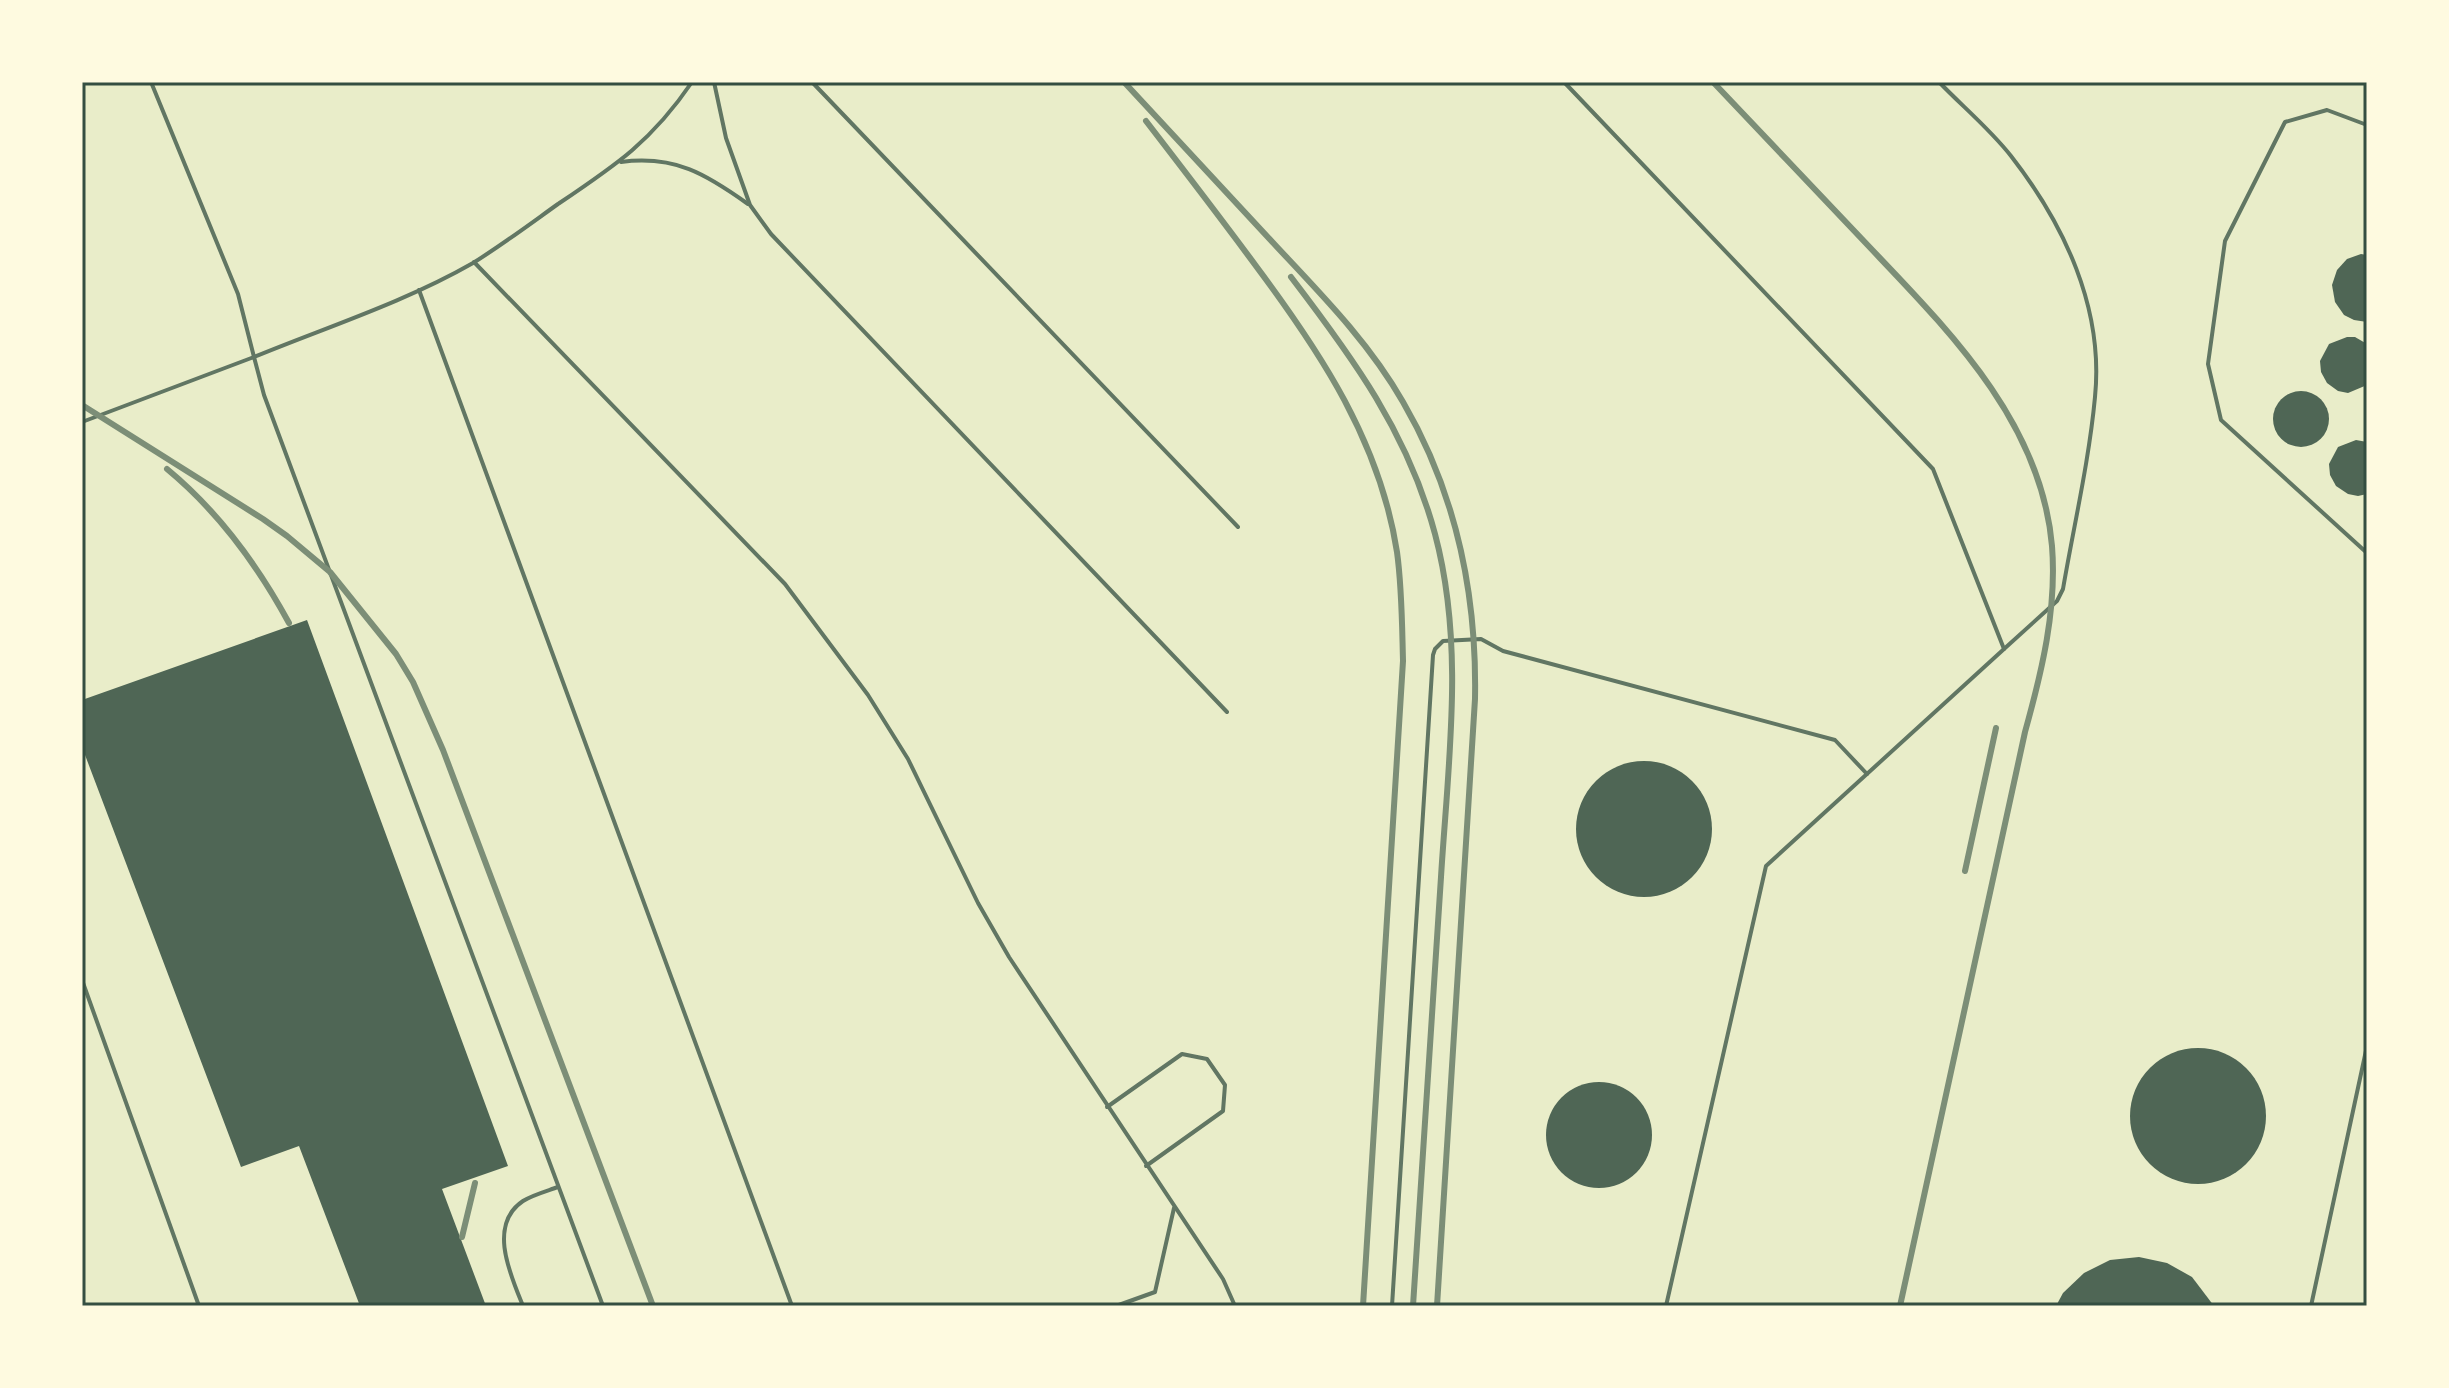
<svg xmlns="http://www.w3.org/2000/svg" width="2449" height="1388" font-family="Helvetica,sans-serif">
	<rect width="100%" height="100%" fill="#e9edc9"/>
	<!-- building -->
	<g fill="#4f6655">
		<polygon points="2361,254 2367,255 2367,322 2354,320 2344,315 2335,302 2332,285 2337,270 2347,259"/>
		<polygon points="2347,337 2355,337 2367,344 2367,385 2348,393 2338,391 2327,383 2321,372 2320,361 2329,344"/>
		<circle cx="2301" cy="419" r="28"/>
		<polygon points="2356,440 2367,442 2367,494 2358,496 2348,494 2336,486 2330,475 2329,464 2338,447"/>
		<polygon points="307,620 508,1166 442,1189 486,1306 360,1306 299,1146 241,1167 82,747 82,700"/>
		<circle cx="1644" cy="829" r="68"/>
		<circle cx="2198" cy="1116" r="68"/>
		<circle cx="1599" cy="1135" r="53"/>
		<polygon points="2139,1257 2167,1263 2192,1277 2214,1306 2056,1306 2063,1293 2084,1273 2110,1260"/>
	</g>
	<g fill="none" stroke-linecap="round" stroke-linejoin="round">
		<!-- service -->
		<g stroke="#617663" stroke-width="4">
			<path d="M151 82 238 294 254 357C327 327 405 302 473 263 502 245 530 224 558 204 616 165 652 141 692 82"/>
			<polyline points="714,82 726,138 750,205 771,234 1227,712"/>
			<polyline points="812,82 1238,527"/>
			<polyline points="1564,82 1933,469 2004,649 1766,866 1666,1306"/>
			<path d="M1939 82C1962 106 1990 129 2011 156 2064 224 2104 308 2095 397 2089 461 2074 525 2063 589L2057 601 2004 649"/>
			<polyline points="2367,125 2327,110 2285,122 2225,241 2208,364 2221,420 2367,553"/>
			<path d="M621 162C675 155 706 174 748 204"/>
			<polyline points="474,262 785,584 868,695 908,759 978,903 1009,957 1223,1279 1235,1306"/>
			<polyline points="419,290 792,1306"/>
			<polyline points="82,422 254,357 264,395 603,1306"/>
			<polyline points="82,980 199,1306"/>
			<polyline points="1107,1107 1182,1054 1207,1059 1225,1085 1223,1111 1146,1166"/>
			<path d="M523 1306C511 1276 487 1225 523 1201 532 1195 547 1191 558 1187"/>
			<polyline points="1116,1306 1155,1292 1174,1208"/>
			<polyline points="1392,1306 1433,655 1435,649 1443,641 1481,639 1503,651 1835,740 1867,774"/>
			<polyline points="2311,1306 2367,1046"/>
		</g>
		<!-- rail -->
		<g stroke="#7c8e77" stroke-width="6">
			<path d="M1124 82C1175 137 1226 192 1277 247 1323 296 1370 344 1403 402 1456 493 1477 595 1475 699L1437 1306"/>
			<path d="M1713 82C1762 134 1811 185 1860 237 1943 325 2041 418 2052 546 2057 609 2042 671 2025 732L1900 1306"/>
			<path d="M1146 121C1183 169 1220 217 1256 266 1321 353 1380 442 1397 552 1402 588 1402 624 1403 661L1363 1306"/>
			<path d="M1291 277C1353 358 1408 433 1435 534 1465 646 1448 763 1441 877 1432 1020 1422 1163 1413 1306"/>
			<polyline points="82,405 263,519 287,536 330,572 396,654 413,682 443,750 653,1306"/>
			<path d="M167 469C219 512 257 564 289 623"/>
			<polyline points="1965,871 1996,728"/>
			<polyline points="462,1237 475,1183"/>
		</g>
	</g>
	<!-- border -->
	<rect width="2449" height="1388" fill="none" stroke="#fefae0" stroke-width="168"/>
	<rect x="84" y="84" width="2281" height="1220" fill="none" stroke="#344e41" stroke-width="3"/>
</svg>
